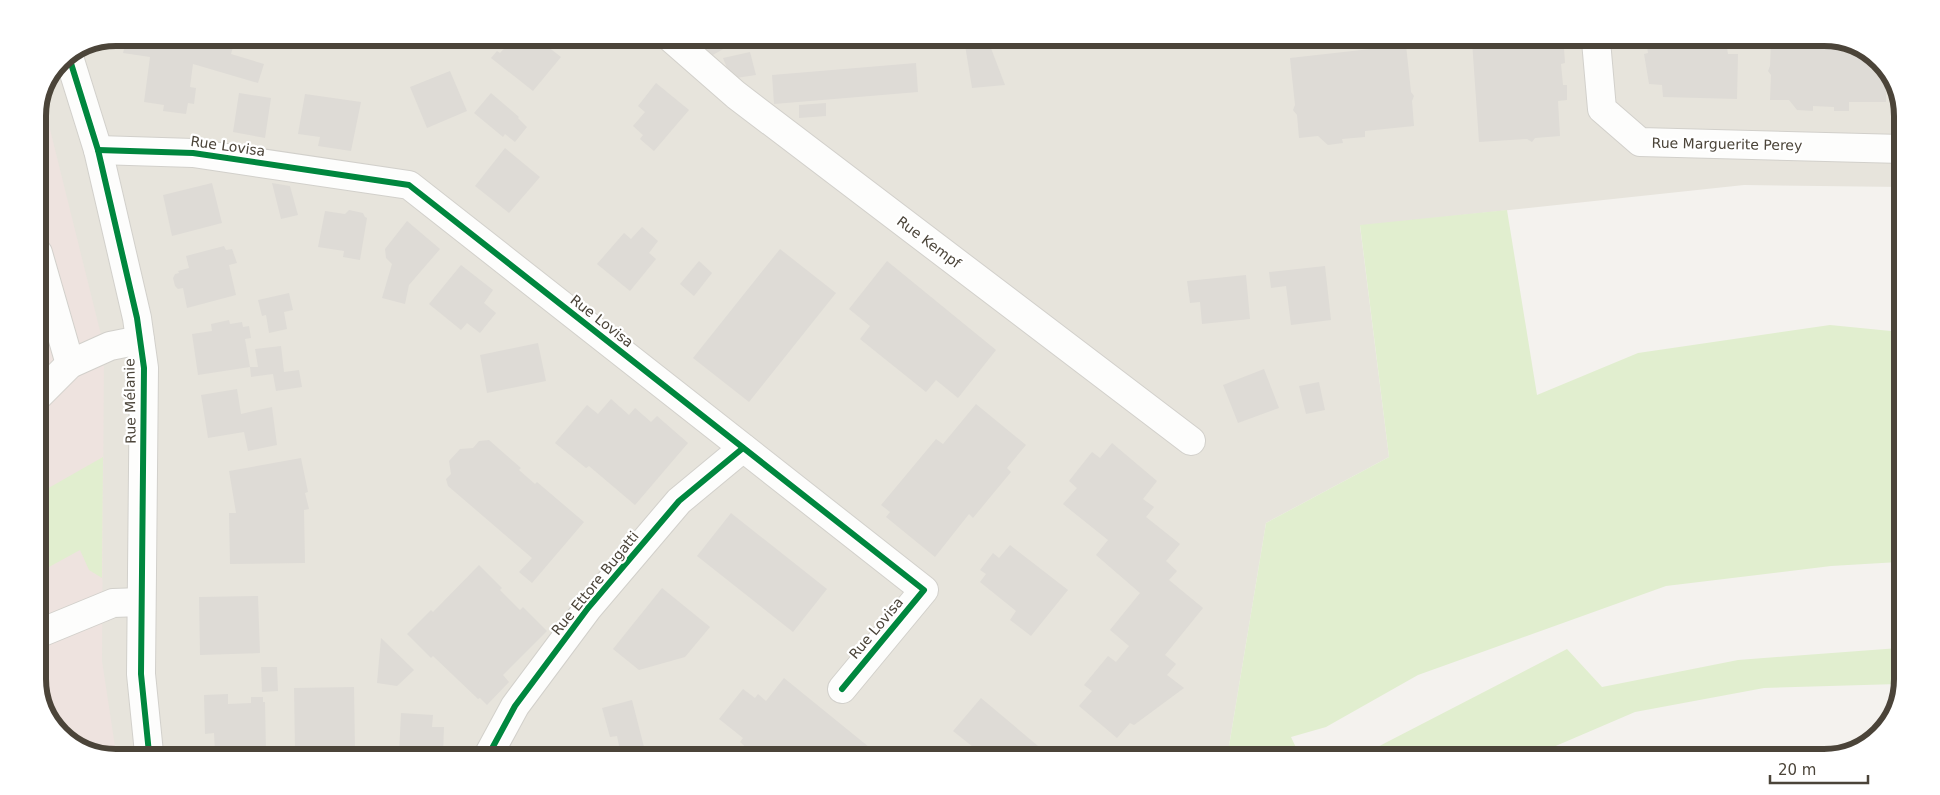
<svg xmlns="http://www.w3.org/2000/svg" width="1940" height="795" font-family="'DejaVu Sans',sans-serif">
	<rect width="100%" height="100%" fill="#f4f2ee"/>
	<!-- residential -->
	<polygon fill="#e7e4dc" points="117,38 1849,42 1886,69 1902,111 1902,187 1744,185 1360,226 1389,457 1266,523 1229,746 1214,756 91,753 54,727 38,684 38,112 61,60"/>
	<!-- medical -->
	<polygon fill="#eee3df" points="43,101 104,347 102,661 116,753 91,753 54,727 38,684 38,112"/>
	<!-- green -->
	<g fill="#e1eecf">
		<polygon points="1507,210 1537,395 1638,353 1830,325 1901,332 1899,562 1831,566 1666,586 1418,675 1326,727 1291,737 1300,756 1214,756 1229,746 1266,523 1389,457 1360,225"/>
		<polygon points="103,457 102,578 89,570 80,550 38,573 38,494"/>
		<polygon points="1899,648 1898,684 1764,688 1635,712 1530,757 1360,756 1567,649 1602,687 1738,660"/>
	</g>
	<!-- building -->
	<g fill="#dedbd6">
		<polygon points="127,38 202,39 202,38 215,38 234,44 231,54 264,64 258,83 193,64 190,87 196,88 194,104 188,103 186,114 163,111 164,105 144,102 150,57 123,53"/>
		<polygon points="513,39 519,43 523,39 538,39 561,57 533,91 491,58 497,51 500,53"/>
		<polygon points="693,39 727,39 725,48 711,56"/>
		<polygon points="748,39 764,39 764,40 749,42"/>
		<polygon points="925,40 967,40 968,43 928,49"/>
		<polygon points="1472,41 1557,41 1564,48 1565,63 1561,64 1563,85 1567,85 1567,100 1558,101 1560,136 1535,138 1532,142 1527,139 1479,142"/>
		<polygon points="1646,41 1726,41 1728,54 1738,54 1737,99 1663,97 1662,85 1649,84 1644,54 1648,53"/>
		<polygon points="1771,42 1849,42 1886,69 1889,74 1886,78 1886,102 1849,102 1849,111 1834,111 1834,107 1813,106 1813,111 1797,110 1789,100 1770,100 1771,75 1768,71 1770,66"/>
		<polygon points="989,43 1005,85 972,88 965,45"/>
		<polygon points="1406,45 1411,92 1414,96 1412,101 1414,126 1365,131 1365,137 1342,139 1343,143 1328,145 1318,136 1299,138 1297,115 1293,110 1295,105 1290,58"/>
		<polygon points="750,52 756,75 736,78 727,68 723,58"/>
		<polygon points="916,63 918,92 774,104 772,75"/>
		<polygon points="450,71 467,111 427,128 410,87"/>
		<polygon points="656,83 689,110 654,151 640,139 643,135 633,126 645,112 638,106"/>
		<polygon points="239,93 271,98 265,138 233,132"/>
		<polygon points="491,93 519,117 518,118 527,127 515,142 505,134 503,137 474,113"/>
		<polygon points="305,94 361,102 351,151 318,146 320,137 298,134"/>
		<polygon points="826,103 826,116 799,118 799,105"/>
		<polygon points="505,148 540,177 509,213 475,186"/>
		<polygon points="212,183 222,223 172,236 163,195"/>
		<polygon points="272,183 290,186 298,215 281,219"/>
		<polygon points="349,210 363,213 365,217 367,218 360,260 343,257 344,251 318,247 325,211 345,214"/>
		<polygon points="407,221 440,249 409,285 405,304 382,298 392,264 386,258 385,249"/>
		<polygon points="642,227 658,241 649,253 656,259 630,291 597,264 624,233 631,239"/>
		<polygon points="224,246 226,250 232,249 237,263 229,265 236,295 187,308 183,288 178,289 175,286 173,278 175,274 179,273 178,271 189,268 186,256"/>
		<polygon points="780,249 836,293 749,402 693,358"/>
		<polygon points="699,261 712,273 694,296 680,284"/>
		<polygon points="887,261 996,350 958,398 936,380 926,392 860,339 870,326 849,309"/>
		<polygon points="461,265 493,290 484,303 496,313 480,333 467,323 461,330 429,304"/>
		<polygon points="1325,266 1331,320 1291,325 1286,286 1271,288 1269,272"/>
		<polygon points="1246,275 1250,319 1202,324 1200,302 1190,303 1187,281"/>
		<polygon points="289,293 293,310 284,312 287,329 269,333 266,315 262,316 258,300"/>
		<polygon points="229,320 230,324 242,322 243,327 249,326 251,338 245,339 250,367 198,375 192,334 212,331 211,324"/>
		<polygon points="538,343 546,381 487,393 480,355"/>
		<polygon points="281,346 284,372 299,370 302,387 276,391 273,374 251,377 250,367 258,367 255,349"/>
		<polygon points="1264,369 1279,408 1238,423 1223,385"/>
		<polygon points="1319,382 1325,410 1306,414 1299,386"/>
		<polygon points="237,389 241,414 272,407 277,445 248,451 244,432 208,438 201,395"/>
		<polygon points="611,399 629,415 635,408 651,422 657,416 688,443 635,505 589,466 586,468 555,443 587,405 598,414"/>
		<polygon points="976,404 1026,445 1007,468 1011,472 973,518 969,514 935,557 886,517 890,512 881,505 936,439 943,444"/>
		<polygon points="489,440 521,468 519,470 535,484 537,482 584,522 532,583 519,572 532,558 448,486 446,479 451,474 449,461 460,449 473,448 479,441"/>
		<polygon points="1112,443 1157,481 1143,499 1154,507 1146,517 1180,544 1166,561 1177,571 1169,580 1203,608 1165,655 1176,664 1167,675 1184,688 1134,725 1130,723 1117,738 1079,706 1092,691 1084,685 1108,656 1116,662 1129,646 1110,630 1140,593 1096,555 1108,540 1063,504 1077,488 1069,481 1092,452 1100,458"/>
		<polygon points="301,458 308,492 305,493 309,509 304,510 305,563 230,564 229,513 236,513 229,471"/>
		<polygon points="731,513 827,589 793,632 697,556"/>
		<polygon points="1010,545 1068,590 1031,636 1010,620 1016,611 980,582 986,574 980,570 993,553 999,558"/>
		<polygon points="479,565 502,588 500,590 520,610 523,607 547,631 503,675 509,682 487,705 480,698 478,699 433,656 431,658 407,634 431,610 433,612"/>
		<polygon points="662,588 710,627 685,657 639,670 613,649"/>
		<polygon points="258,596 260,653 200,655 199,597"/>
		<polygon points="381,638 414,670 397,686 377,683"/>
		<polygon points="261,667 277,667 278,691 262,692"/>
		<polygon points="784,678 869,747 863,755 799,755 790,748 784,755 764,755 756,748 752,753 740,742 743,738 719,719 743,689 755,698 758,694 766,701"/>
		<polygon points="354,687 355,750 295,751 294,688"/>
		<polygon points="228,694 228,704 251,703 251,697 263,697 263,702 265,702 266,753 215,753 214,733 205,734 204,695"/>
		<polygon points="981,698 1050,756 983,755 953,731"/>
		<polygon points="632,700 645,751 645,755 621,755 617,736 610,737 602,708"/>
		<polygon points="401,713 433,715 432,727 444,727 443,754 399,754"/>
		<polygon points="568,747 576,754 562,754"/>
	</g>
	<g fill="none" stroke-linecap="round" stroke-linejoin="round">
		<!-- minor casing -->
		<g stroke="#d2d0cb" stroke-width="30">
			<g id="minor">
				<polyline points="672,39 736,95 1191,441"/>
				<polyline points="1596,41 1602,109 1640,142 1902,149"/>
				<polyline points="69,57 98,150 137,318 144,368 141,674 149,753"/>
				<polyline points="98,150 193,153 409,185 924,590 842,689"/>
				<polyline points="38,253 70,364"/>
				<polyline points="38,396 70,364 110,346 140,340"/>
				<polyline points="40,633 113,603 141,602"/>
				<polyline points="489,754 515,706 588,608 679,501 743,448"/>
			</g>
		</g>
		<!-- minor -->
		<use href="#minor" stroke="#fdfdfc" stroke-width="28"/>
		<!-- cycleway casing -->
		<g stroke="#fff" stroke-width="9">
			<g id="cycleway">
				<polyline points="69,57 98,150 137,318 144,368 141,674 149,753"/>
				<polyline points="98,150 193,153 409,185 924,590 842,689"/>
				<polyline points="489,754 515,706 588,608 679,501 743,448"/>
			</g>
		</g>
		<!-- cycleway -->
		<use href="#cycleway" stroke="#00873e" stroke-width="6"/>
	</g>
	<g text-anchor="middle" stroke-width="4.5" stroke-linejoin="round" paint-order="stroke">
		<!-- street labels -->
		<g font-size="14" fill="#4b4439" stroke="#fff">
			<text transform="translate(1727 144) rotate(1)" y="5">Rue Marguerite Perey</text>
			<text transform="translate(228 146) rotate(8)" y="5">Rue Lovisa</text>
			<text transform="translate(929 242) rotate(37)" y="5">Rue Kempf</text>
			<text transform="translate(602 321) rotate(38)" y="5">Rue Lovisa</text>
			<text transform="translate(130 401) rotate(-91)" y="5">Rue Mélanie</text>
			<text transform="translate(595 583) rotate(-51)" y="5">Rue Ettore Bugatti</text>
			<text transform="translate(876 628) rotate(-50)" y="5">Rue Lovisa</text>
		</g>
	</g>
	<!-- crop -->
	<path d="M0 0H1940V795H0ZM116 46H1824A70 70 0 0 1 1894 116V679A70 70 0 0 1 1824 749H116A70 70 0 0 1 46 679V116A70 70 0 0 1 116 46Z" fill="#fff" fill-rule="evenodd"/>
	<path fill="none" stroke="#4b4439" stroke-width="6" d="M116 46H1824A70 70 0 0 1 1894 116V679A70 70 0 0 1 1824 749H116A70 70 0 0 1 46 679V116A70 70 0 0 1 116 46Z"/>
	<!-- scale -->
	<path d="M1770 775v8h98v-8" fill="none" stroke="#4b4439" stroke-width="2.5"/>
	<text x="1778" y="775" font-size="15" fill="#4b4439" stroke="#ffffff" stroke-width="4" paint-order="stroke">20 m</text>
</svg>
